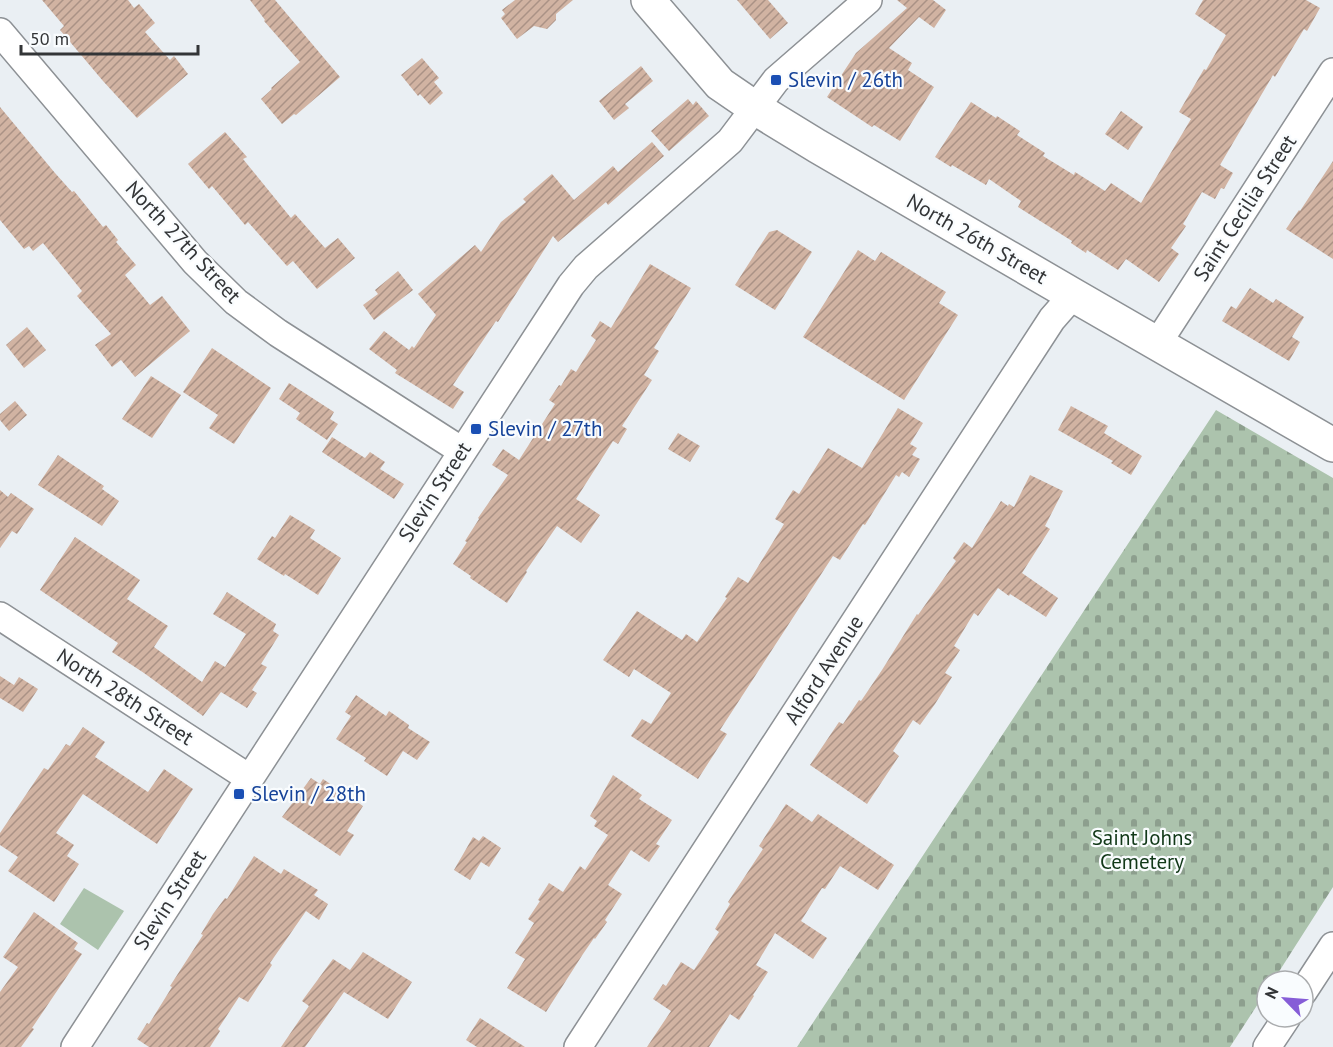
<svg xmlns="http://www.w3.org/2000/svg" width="1333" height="1047" font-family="'PT Sans',sans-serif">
	<defs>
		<pattern id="cemetery-stones" width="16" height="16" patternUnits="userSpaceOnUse" patternTransform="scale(1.5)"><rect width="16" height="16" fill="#acc3ad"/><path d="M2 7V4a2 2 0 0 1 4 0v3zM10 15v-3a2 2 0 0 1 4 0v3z" fill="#8d9f8e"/></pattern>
		<pattern id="building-hatch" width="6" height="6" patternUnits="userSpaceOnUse" patternTransform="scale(1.5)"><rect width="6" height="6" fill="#d1b3a2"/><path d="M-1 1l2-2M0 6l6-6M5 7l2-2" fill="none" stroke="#aa9285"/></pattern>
	</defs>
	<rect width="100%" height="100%" fill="#eaeff3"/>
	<!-- green -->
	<polygon fill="#acc3ad" points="84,888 124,911 98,950 60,924"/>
	<!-- cemetery -->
	<polygon fill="url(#cemetery-stones)" points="1216,410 1333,478 1333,887 1273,981 1267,981 1267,990 1230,1047 797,1047"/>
	<!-- building -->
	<g fill="url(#building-hatch)">
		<polygon points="42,0 128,0 134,8 139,4 155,23 145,32 170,60 174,56 188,74 137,118 103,81 60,30 64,26"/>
		<polygon points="250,0 275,0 340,77 296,115 294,114 282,124 261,99 272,89 271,88 300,62 264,21 265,20"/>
		<polygon points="515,0 573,0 556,14 556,20 547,29 534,26 517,39 501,18 505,14 502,10"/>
		<polygon points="737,0 768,0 788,23 770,39"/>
		<polygon points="897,0 933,0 946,10 934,28 919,17 889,48 912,63 908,70 934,87 900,141 874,125 872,127 827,97 856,53 907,8"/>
		<polygon points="1203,0 1306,0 1320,8 1307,31 1304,29 1275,77 1273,75 1220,165 1233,173 1224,189 1221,188 1215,199 1202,192 1183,224 1186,226 1171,248 1179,254 1159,282 1126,259 1118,270 1087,250 1086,253 1071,243 1072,241 1018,207 1021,201 989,179 986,185 952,165 951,167 935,157 971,102 996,118 997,116 1020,131 1017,135 1045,153 1043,156 1074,175 1075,172 1105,191 1111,183 1141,203 1191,119 1179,112 1204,69 1206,70 1226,35 1195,14"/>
		<polygon points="422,58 439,78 434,82 443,93 430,105 420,94 418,96 401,75"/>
		<polygon points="641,66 653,81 625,104 629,108 614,120 599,101"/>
		<polygon points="688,99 693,105 696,101 709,116 669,151 651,131"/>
		<polygon points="0,107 55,173 72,192 74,191 103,227 106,225 118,240 116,242 136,265 125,275 150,305 162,296 190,331 135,377 121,360 112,367 95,345 111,334 77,296 82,291 43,243 33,251 29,246 24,249 0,220"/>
		<polygon points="1121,111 1143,127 1128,150 1105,134"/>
		<polygon points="225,132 247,157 243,159 291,218 295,214 325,248 338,238 355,258 317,289 293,261 287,266 248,222 245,225 212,186 209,189 188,164"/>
		<polygon points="652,142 664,156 608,205 606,202 558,242 553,236 498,322 496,321 453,385 464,392 453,409 395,373 397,370 369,349 384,331 409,350 412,346 414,348 436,315 418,294 475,245 481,252 501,222 526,202 523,199 552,174 574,200 613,166 618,172"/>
		<polygon points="1333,161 1333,259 1286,229 1299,210 1300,211"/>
		<polygon points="777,230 812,252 775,310 735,285 769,232"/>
		<polygon points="858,250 875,261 881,252 946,292 939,303 958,315 904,400 803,337"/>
		<polygon points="650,264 691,288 654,348 659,351 644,375 652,380 622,426 627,429 618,444 613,441 576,499 600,515 581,543 557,526 526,571 527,572 507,603 470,578 471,576 453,564 467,542 465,541 479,519 478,518 508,475 492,465 503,449 519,460 555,404 549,400 559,385 561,386 571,369 576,372 596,340 591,336 600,321 611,328"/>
		<polygon points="398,271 413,290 374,320 363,305 378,294 375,290"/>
		<polygon points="1250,288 1273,303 1276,299 1304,317 1292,337 1300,342 1289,361 1222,321 1231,306 1236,309"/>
		<polygon points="27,327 46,350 24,368 6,345"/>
		<polygon points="212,348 271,388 234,444 209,428 218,415 183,392"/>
		<polygon points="151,376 181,395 152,438 122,419"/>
		<polygon points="289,383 334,412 330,419 338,424 327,440 296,419 300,413 279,399"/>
		<polygon points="15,401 27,415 9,431 0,420 0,414"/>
		<polygon points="1071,406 1108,426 1104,433 1142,456 1131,475 1111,463 1113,461 1058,430"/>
		<polygon points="898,408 923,423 910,444 917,448 912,455 920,459 909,477 902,472 899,477 896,475 865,525 863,524 840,560 833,556 720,730 727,734 698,779 631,736 642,719 651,724 671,693 634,669 629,677 603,660 637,611 682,640 686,634 697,642 727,598 725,597 738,577 748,583 784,524 775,519 793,490 799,494 828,448 862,468"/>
		<polygon points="678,433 700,446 690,462 668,449"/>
		<polygon points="332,437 365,458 370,452 385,462 380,469 404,484 394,499 322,452"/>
		<polygon points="58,455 104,486 102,489 119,501 102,526 38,485"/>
		<polygon points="1030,475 1063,491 1045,526 1050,529 1022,573 1058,598 1046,617 1010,594 1009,596 998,588 978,616 974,613 954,646 960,650 945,673 952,677 935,704 920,725 913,720 893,751 899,756 867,804 810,765 839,722 843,724 859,700 861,701 882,670 917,614 918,615 956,561 953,558 964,542 972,548 1001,501 1008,506 1009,504 1014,507"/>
		<polygon points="0,490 8,497 11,493 34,509 17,534 12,531 0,548"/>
		<polygon points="290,515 315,530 310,538 341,558 318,595 285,574 284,576 257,559 272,536 275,538"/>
		<polygon points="75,537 140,580 127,599 168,626 154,647 202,682 215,661 225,667 246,634 213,614 227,592 276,624 273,631 279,635 261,664 267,667 252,690 257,693 247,708 221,692 203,716 144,673 112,652 118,643 40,590"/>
		<polygon points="0,676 14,685 19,677 38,689 23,712 0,698"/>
		<polygon points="356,695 386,716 389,711 409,725 408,728 430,742 417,760 403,751 387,776 364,761 366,758 336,739 351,716 345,712"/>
		<polygon points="83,727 105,742 95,757 148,792 164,769 193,789 157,844 83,794 56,833 74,845 67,856 79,864 54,902 8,871 18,857 0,845 0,833 44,768 48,770 66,744 70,746"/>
		<polygon points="613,775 642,795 639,799 672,820 656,844 660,846 649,862 631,850 608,885 622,894 605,920 607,922 595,939 594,938 583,954 546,1012 507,988 525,959 515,953 534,923 528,919 540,901 538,900 549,883 563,892 580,866 585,870 608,835 594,826 597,821 590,816"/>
		<polygon points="311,778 320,784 323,779 363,806 347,831 354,835 340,856 282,817"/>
		<polygon points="786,804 812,822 818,814 894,865 878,890 840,866 825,889 822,888 801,921 827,938 813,959 775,933 756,965 768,972 753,995 754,996 739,1020 730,1014 709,1047 647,1047 671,1011 653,999 663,984 666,986 681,962 694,970 719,932 715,929 730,904 728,902 763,849 759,846"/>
		<polygon points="483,836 501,848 489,867 481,862 470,880 454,870 473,837 479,841"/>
		<polygon points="254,856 281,874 284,869 318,890 314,895 328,904 319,920 306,911 270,963 272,965 248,1002 239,997 218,1029 220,1031 210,1047 149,1047 137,1039 147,1023 149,1024 172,987 170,986 203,935 201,934 213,914 225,898 227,899"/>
		<polygon points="34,912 78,943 74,949 82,954 32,1028 34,1029 21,1047 0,1047 0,992 18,967 3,957"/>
		<polygon points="363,952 412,982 388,1019 344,992 305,1047 281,1047 309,1006 302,1001 333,959 350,970"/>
		<polygon points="480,1018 525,1047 477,1047 466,1040"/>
	</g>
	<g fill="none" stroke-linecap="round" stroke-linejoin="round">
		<!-- minor casing -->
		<g stroke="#8d9195" stroke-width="30">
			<g id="minor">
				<polyline points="0,32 195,262 236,302 278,333 462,451"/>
				<polyline points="1157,344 1333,72"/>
				<polyline points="0,616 249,778"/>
				<polyline points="1303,992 1333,946"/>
				<polyline points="75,1047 571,285 586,267 730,141 776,80 868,0"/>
				<polyline points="578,1047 1052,319 1073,295"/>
				<polyline points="1267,1047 1287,1017"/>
			</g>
		</g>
		<!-- tertiary casing -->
		<g stroke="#8d9195" stroke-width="36">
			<polyline id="tertiary" points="648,0 720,84 755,108 817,146 1073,295 1333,445"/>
		</g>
		<!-- minor -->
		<use href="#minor" stroke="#fff" stroke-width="27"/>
		<!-- tertiary -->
		<use href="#tertiary" stroke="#fff" stroke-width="33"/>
	</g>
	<!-- markers -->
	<g fill="#1a4fb4" stroke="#f9fcfe" stroke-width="2">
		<rect x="770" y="74" width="12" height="12" rx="3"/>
		<rect x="470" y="423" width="12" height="12" rx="3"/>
		<rect x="233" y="788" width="12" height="12" rx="3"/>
	</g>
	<g text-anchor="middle" stroke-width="4.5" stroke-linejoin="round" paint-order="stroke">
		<!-- transit labels -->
		<g font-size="21" fill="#164399" stroke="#f9fcfe" text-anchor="start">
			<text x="788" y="87">Slevin / 26th</text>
			<text x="488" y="436">Slevin / 27th</text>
			<text x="251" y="801">Slevin / 28th</text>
		</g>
		<!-- street labels -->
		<g font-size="21" fill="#333537" stroke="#f9fcfe">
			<text transform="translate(1245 208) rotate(-57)" y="7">Saint Cecilia Street</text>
			<text transform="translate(977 239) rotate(30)" y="7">North 26th Street</text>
			<text transform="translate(183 242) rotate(47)" y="7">North 27th Street</text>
			<text transform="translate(435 492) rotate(-57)" y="7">Slevin Street</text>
			<text transform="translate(824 670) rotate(-57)" y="7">Alford Avenue</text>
			<text transform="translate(125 697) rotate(33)" y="7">North 28th Street</text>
			<text transform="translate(170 900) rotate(-57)" y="7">Slevin Street</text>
		</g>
		<!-- park labels -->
		<g font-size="21" fill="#113818" stroke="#f9fcfe">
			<text x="1142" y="845">Saint Johns<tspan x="1142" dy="24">Cemetery</tspan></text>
		</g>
	</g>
	<!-- north arrow -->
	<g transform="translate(1285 999) rotate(295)"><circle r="28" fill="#f9fcfe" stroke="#aaacae" stroke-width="1.5"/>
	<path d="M0-4.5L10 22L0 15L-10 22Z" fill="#865dd7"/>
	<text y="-9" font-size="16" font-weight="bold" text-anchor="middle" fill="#333537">N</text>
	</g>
	<!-- scale -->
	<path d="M21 45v9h177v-9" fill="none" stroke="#333537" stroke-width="3"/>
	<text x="30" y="45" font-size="18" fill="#333537" stroke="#f9fcfe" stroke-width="4.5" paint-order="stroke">50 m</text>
</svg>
